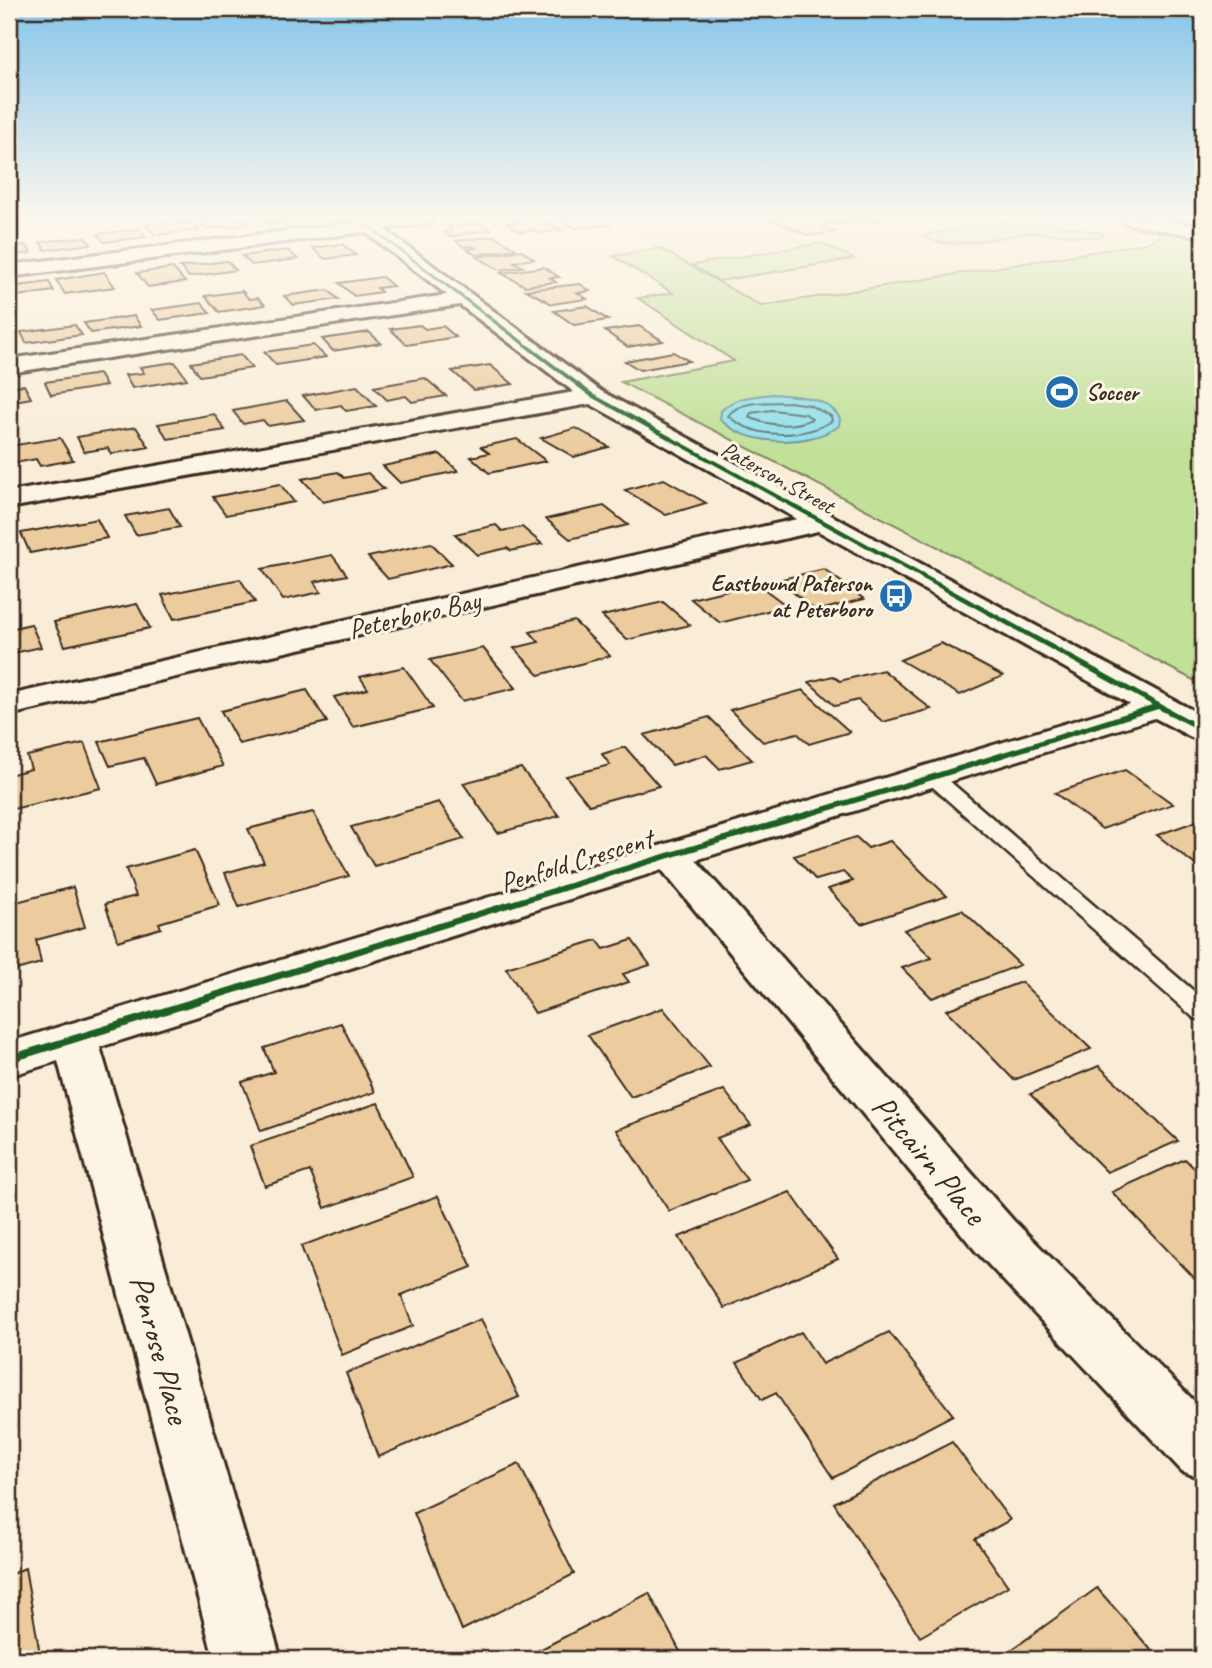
<svg xmlns="http://www.w3.org/2000/svg" width="1212" height="1668" font-family="Caveat,sans-serif">
	<rect width="100%" height="100%" fill="#f9edd7"/>
	<filter id="ink" filterUnits="userSpaceOnUse"><feTurbulence type="fractalNoise" baseFrequency=".0143" numOctaves="2"/><feDisplacementMap in="SourceGraphic" scale="14" xChannelSelector="R" yChannelSelector="G"/><feConvolveMatrix kernelMatrix="1 2 1 2 8 2 1 2 1" color-interpolation-filters="sRGB"/></filter>
	<g filter="url(#ink)">
		<!-- built -->
		<polygon fill="#f5e3c6" points="604,219 1113,219 1170,229 1147,243 761,306"/>
		<!-- green -->
		<g fill="#c1e098" stroke="#7e855b" stroke-width="2">
			<path d="M1032 220 1104 234 1098 238C1077 236 1055 233 1034 233 1003 233 948 256 923 235L1006 221Z"/>
			<polygon points="1170,229 1203,235 1203,685 621,382 734,361 638,298 673,293 613,256 659,248 761,306 1147,243"/>
			<polygon points="822,243 854,259 719,281 692,265"/>
		</g>
		<!-- water -->
		<path fill="#90dfec" stroke="#6e979a" stroke-width="2" d="M772 394C795 396 827 396 840 418L839 426C809 447 746 447 720 419L721 411C734 397 753 396 772 394Z"/>
		<g fill="none" stroke-linecap="round" stroke-linejoin="round">
			<!-- shore -->
			<g stroke="#5d7270" stroke-width="2">
				<path d="M790 402 809 405 831 416 832 421C802 439 755 439 728 416 739 399 772 403 790 402Z"/>
				<path d="M772 410 806 414 812 419C792 428 768 426 749 417L751 413Z"/>
			</g>
		</g>
		<!-- building -->
		<g fill="#eccc9e" stroke="#3b2a1e" stroke-width="2">
			<polygon points="225,219 244,219 250,224 207,229 200,222"/>
			<polygon points="261,219 308,219 268,224"/>
			<polygon points="542,219 562,230 537,233 532,230 520,232 506,223"/>
			<polygon points="554,219 598,219 609,225 576,228"/>
			<polygon points="771,219 886,219 821,225 835,232 809,236"/>
			<polygon points="176,221 179,224 191,223 199,230 155,235 146,225"/>
			<polygon points="481,223 491,229 450,237 444,232 452,231 447,227"/>
			<polygon points="139,229 146,237 104,242 98,234"/>
			<polygon points="495,236 516,249 476,255 467,249 476,248 473,246 464,247 456,241"/>
			<polygon points="85,237 91,244 45,250 40,242"/>
			<polygon points="9,243 11,247 26,245 31,253 9,256"/>
			<polygon points="342,244 356,255 325,259 312,248"/>
			<polygon points="287,250 298,259 252,265 242,256"/>
			<polygon points="521,250 534,259 514,262 523,267 500,270 477,257"/>
			<polygon points="227,261 236,270 189,277 180,267"/>
			<polygon points="544,267 559,277 550,278 556,282 525,286 501,273"/>
			<polygon points="173,268 185,282 148,287 137,273"/>
			<polygon points="104,272 115,287 65,294 56,280"/>
			<polygon points="382,277 393,286 377,288 381,292 354,296 339,283"/>
			<polygon points="49,282 54,291 9,297 9,287"/>
			<polygon points="580,284 590,291 578,293 587,299 552,304 526,290"/>
			<polygon points="328,290 338,299 293,305 284,296"/>
			<polygon points="242,291 249,299 258,298 265,305 219,312 205,296"/>
			<polygon points="202,303 210,313 160,320 152,310"/>
			<polygon points="587,306 608,320 574,325 554,311"/>
			<polygon points="134,316 141,326 91,333 84,323"/>
			<polygon points="75,325 82,335 26,343 21,332"/>
			<polygon points="420,325 425,329 443,326 456,337 407,345 390,329"/>
			<polygon points="639,326 663,341 628,347 605,331"/>
			<polygon points="369,332 381,343 333,351 322,339"/>
			<polygon points="313,345 326,357 276,365 264,352"/>
			<polygon points="673,352 689,361 640,370 625,361"/>
			<polygon points="241,355 252,368 200,376 191,363"/>
			<polygon points="175,362 187,379 132,388 125,375 144,373 140,367"/>
			<polygon points="490,365 513,384 474,390 452,371"/>
			<polygon points="99,374 106,386 51,395 45,382"/>
			<polygon points="425,378 446,396 412,402 406,396 387,400 374,387"/>
			<polygon points="24,385 31,398 9,402 9,387"/>
			<polygon points="357,386 376,406 346,411 341,405 316,410 303,396"/>
			<polygon points="287,401 304,420 268,426 263,420 243,424 233,411"/>
			<polygon points="214,414 225,430 168,439 158,424"/>
			<polygon points="136,427 149,447 111,454 108,448 84,452 77,437"/>
			<polygon points="576,428 609,447 574,457 541,438"/>
			<polygon points="60,438 73,460 40,466 36,459 9,464 9,446"/>
			<polygon points="517,439 546,461 489,473 471,457 489,453 481,447"/>
			<polygon points="440,454 458,471 400,483 383,466"/>
			<polygon points="338,472 344,478 368,473 384,489 323,502 302,479"/>
			<polygon points="664,479 706,503 666,515 625,490"/>
			<polygon points="280,484 294,502 226,515 213,497"/>
			<polygon points="604,506 628,525 570,539 546,519"/>
			<polygon points="169,508 180,527 136,535 125,516"/>
			<polygon points="97,519 107,538 30,553 21,533"/>
			<polygon points="496,525 502,531 522,527 542,544 511,551 507,548 477,555 455,534"/>
			<polygon points="431,543 452,564 388,579 368,557"/>
			<polygon points="332,555 347,575 314,582 321,592 283,600 262,569"/>
			<polygon points="824,569 864,599 816,611 778,580"/>
			<polygon points="240,579 255,602 174,619 162,595"/>
			<polygon points="756,583 787,606 720,623 691,599"/>
			<polygon points="663,602 690,625 627,640 602,616"/>
			<polygon points="137,604 150,628 65,646 54,622"/>
			<polygon points="574,621 610,656 539,675 514,648 539,642 530,632"/>
			<polygon points="31,624 41,647 9,654 9,629"/>
			<polygon points="941,643 1003,676 960,695 900,660"/>
			<polygon points="483,648 516,688 462,701 430,660"/>
			<polygon points="404,667 433,708 353,727 334,697 368,689 360,677"/>
			<polygon points="883,670 931,709 883,722 858,700 835,706 809,682 833,676 840,681"/>
			<polygon points="307,690 327,722 239,744 221,711"/>
			<polygon points="803,690 850,732 809,744 797,733 763,742 730,710"/>
			<polygon points="709,717 752,760 720,769 706,755 672,765 644,735"/>
			<polygon points="197,718 223,766 156,784 144,758 110,766 99,742"/>
			<polygon points="84,743 101,788 9,810 9,775 31,769 27,756"/>
			<polygon points="625,747 659,786 589,805 566,776 610,765 602,754"/>
			<polygon points="521,768 559,816 498,833 463,783"/>
			<polygon points="1125,770 1173,804 1102,829 1055,793"/>
			<polygon points="439,802 464,839 374,866 351,827"/>
			<polygon points="313,812 349,876 239,907 225,873 264,862 248,829"/>
			<polygon points="1203,819 1203,871 1157,835"/>
			<polygon points="856,837 868,848 890,841 947,896 861,924 828,889 853,881 843,872 816,880 794,856"/>
			<polygon points="195,850 220,905 159,923 161,928 118,941 105,904 136,896 126,869"/>
			<polygon points="73,887 85,927 36,940 41,963 9,972 9,904"/>
			<polygon points="962,910 1020,965 932,998 902,968 932,958 904,930"/>
			<polygon points="597,940 604,949 632,940 650,965 623,974 629,982 535,1013 506,968"/>
			<polygon points="1021,982 1091,1049 1014,1080 946,1010"/>
			<polygon points="663,1008 710,1067 631,1097 588,1035"/>
			<polygon points="341,1023 375,1092 261,1131 242,1082 274,1072 264,1048"/>
			<polygon points="1099,1066 1178,1141 1107,1172 1030,1094"/>
			<polygon points="724,1090 751,1125 717,1138 747,1180 669,1211 616,1130"/>
			<polygon points="378,1103 413,1177 325,1208 310,1171 265,1186 250,1146"/>
			<polygon points="1185,1159 1203,1177 1203,1287 1112,1192"/>
			<polygon points="790,1192 838,1259 724,1308 679,1237"/>
			<polygon points="438,1196 472,1267 401,1295 413,1326 342,1355 301,1246"/>
			<polygon points="481,1319 519,1397 378,1457 346,1373"/>
			<polygon points="801,1332 822,1364 889,1332 953,1415 833,1478 776,1393 762,1400 737,1363"/>
			<polygon points="952,1442 1010,1520 975,1539 1008,1586 920,1637 834,1503"/>
			<polygon points="519,1464 574,1574 462,1630 414,1513"/>
			<polygon points="25,1568 40,1654 27,1659 9,1659 9,1575"/>
			<polygon points="1097,1588 1159,1659 999,1659"/>
			<polygon points="649,1593 684,1659 522,1659"/>
		</g>
		<g fill="none" stroke-linecap="round" stroke-linejoin="round">
			<!-- service casing -->
			<g stroke="#3b2a1e" stroke-width="5">
				<polygon id="service" points="933,771 940,773 1203,999 1203,1020 1194,1018 926,781 923,777 926,773"/>
			</g>
			<!-- minor casing -->
			<g stroke="#3b2a1e" stroke-width="6">
				<g id="minor">
					<polygon points="351,219 433,219 431,223 425,224 384,229 601,391 1203,716 1203,740 1191,737 1155,718 696,860 1013,1220 1203,1410 1203,1479 1182,1471 975,1250 662,870 100,1047 281,1659 214,1659 58,1061 9,1076 9,1042 1130,704 818,531 9,715 9,695 797,519 590,404 9,508 9,492 574,392 460,305 9,373 9,359 447,295 365,232 9,277 9,265 353,223"/>
					<polygon points="1118,219 1155,219 1203,227 1203,237 1127,224"/>
				</g>
			</g>
			<!-- service -->
			<use href="#service" fill="#fcf5e5" fill-rule="evenodd"/>
			<!-- minor -->
			<use href="#minor" fill="#fcf5e5" fill-rule="evenodd"/>
			<!-- cycleway casing -->
			<g stroke="#fcf5e5" stroke-width="4">
				<polygon id="cycleway" points="357,219 361,219 595,395 1203,727 1203,732 1158,709 936,779 673,857 9,1063 9,1055 667,853 930,775 1152,705 591,397"/>
			</g>
			<!-- cycleway -->
			<use href="#cycleway" fill="#1b5e20" fill-rule="evenodd"/>
		</g>
	</g>
	<!-- sky -->
	<linearGradient id="sky" x2="0" y2="1"><stop stop-color="#85c5ea"/><stop offset="0.48" stop-color="#fcf7ed"/><stop offset="1" stop-color="#fcf7ed" stop-opacity="0"/></linearGradient>
	<rect width="1212" height="452" fill="url(#sky)"/>
	<!-- icons -->
	<defs>
		<g id="stadium-disc" transform="scale(1.75)"><circle r="9.5" fill="#1f6fb2" stroke="#fcf5e5"/><path d="M0-5a6.5 5 0 1 0 0 10a6.5 5 0 1 0 0-10ZM-3.5-1.8h7v3.6h-7Z" fill="#fff"/></g>
		<g id="bus-disc" transform="scale(1.75)"><circle r="9.5" fill="#1f6fb2" stroke="#fcf5e5"/><path d="M-5-6H5V4H4V6H2V4H-2V6H-4V4H-5ZM-3.5-4V0h7V-4ZM-3.5 1.2v1.5H-2V1.2ZM2 1.2v1.5H3.5V1.2Z" fill="#fff"/></g>
	</defs>
	<g fill-rule="evenodd">
		<use href="#stadium-disc" x="1062" y="392"/>
		<use href="#bus-disc" x="896" y="596"/>
	</g>
	<g text-anchor="middle" stroke-width="6" stroke-linejoin="round" paint-order="stroke">
		<!-- far-poi labels -->
		<g font-size="23" font-weight="bold" fill="#3b2a1e" stroke="#fcf5e5" text-anchor="start">
			<text x="1086" y="400">Soccer</text>
			<text x="872" y="591" text-anchor="end">Eastbound Paterson<tspan x="872" dy="26">at Peterboro</tspan></text>
		</g>
		<!-- far-street labels -->
		<g font-size="23" fill="#3b2a1e" stroke="#fcf5e5">
			<text transform="translate(778 477) rotate(29)" y="8">Paterson Street</text>
		</g>
		<!-- street labels -->
		<g font-size="28" fill="#3b2a1e" stroke="#fcf5e5">
			<text transform="translate(414 614) rotate(-13)" y="10">Peterboro Bay</text>
			<text transform="translate(576 860) rotate(-17)" y="10">Penfold Crescent</text>
		</g>
		<!-- near-street labels -->
		<g font-size="33" fill="#3b2a1e" stroke="#fcf5e5">
			<text transform="translate(930 1159) rotate(50)" y="12">Pitcairn Place</text>
			<text transform="translate(161 1349) rotate(75)" y="12">Penrose Place</text>
		</g>
	</g>
	<!-- margin -->
	<rect width="1212" height="1668" fill="none" stroke="#fcf5e5" stroke-width="35"/>
	<rect x="18" y="18" width="1177" height="1633" fill="none" stroke="#3b2a1e" stroke-width="2.5" filter="url(#ink)"/>
</svg>
